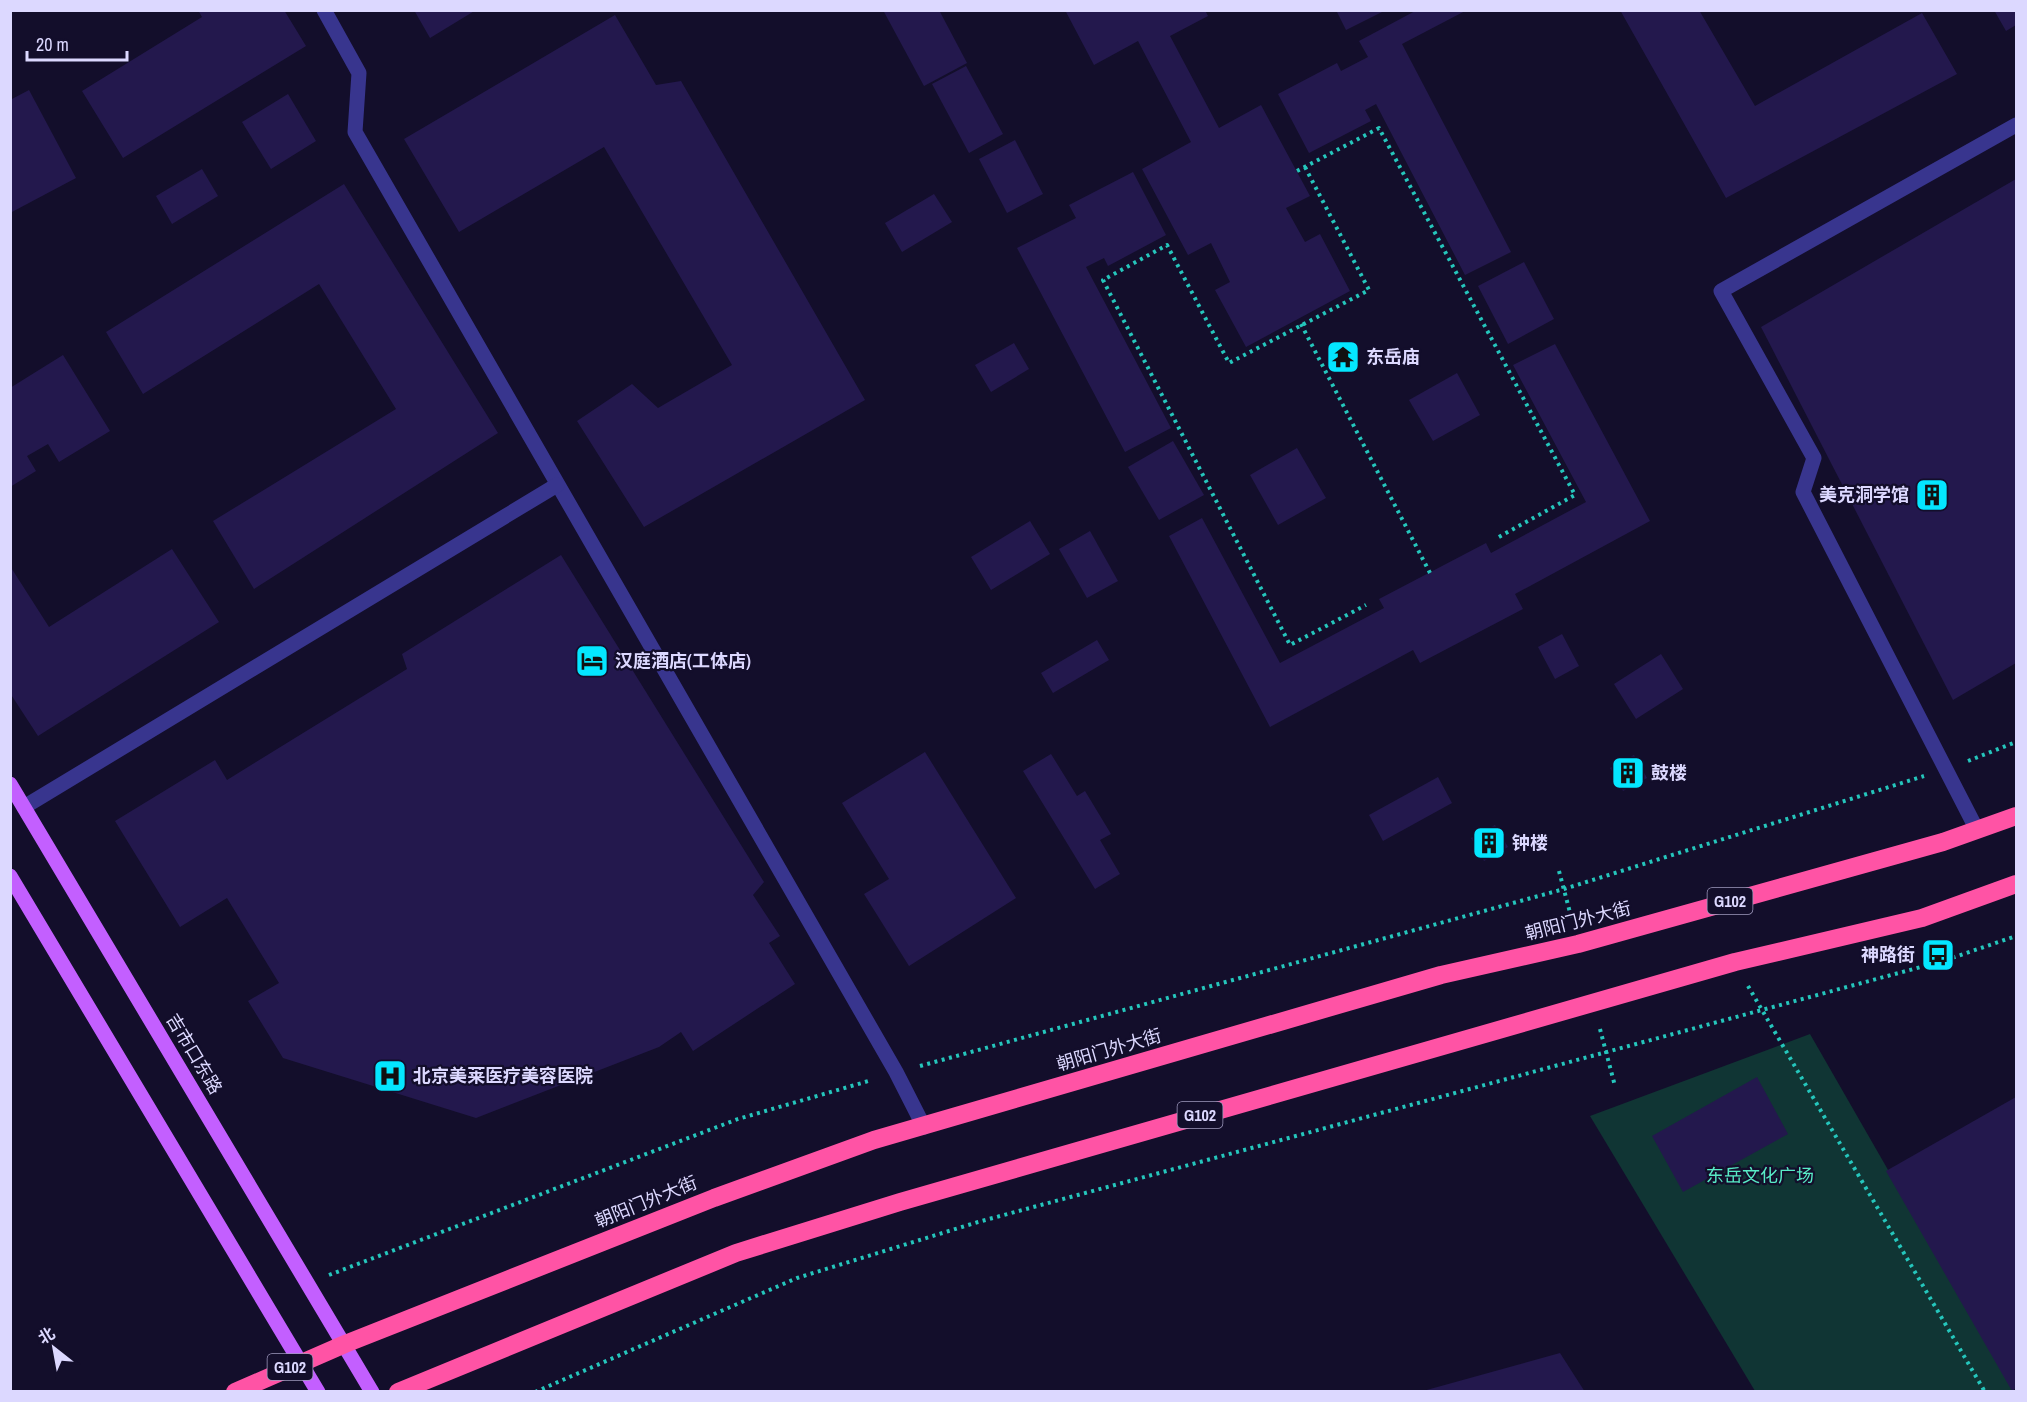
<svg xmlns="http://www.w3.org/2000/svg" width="2027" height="1402" font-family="'Archivo Narrow','Noto Sans SC',sans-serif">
	<rect width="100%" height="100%" fill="#130e2b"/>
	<!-- green -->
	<polygon fill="#103534" points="1810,1034 2015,1391 1755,1391 1590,1116"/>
	<!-- building -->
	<g fill="#23184d">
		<polygon points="198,10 284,10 306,46 123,158 82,91 202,17"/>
		<polygon points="414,10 476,10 430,38"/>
		<polygon points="883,10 939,10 967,63 924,86"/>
		<polygon points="1065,10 1205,10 1208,16 1170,36 1219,128 1261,105 1310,196 1286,208 1305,242 1320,234 1350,291 1246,347 1215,290 1230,282 1211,243 1188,255 1142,169 1191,142 1138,41 1094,65"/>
		<polygon points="1336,10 1386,10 1346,30"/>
		<polygon points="1417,10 1467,10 1402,44 1511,252 1465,275 1376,104 1365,110 1371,121 1309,153 1278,94 1337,63 1341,71 1368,57 1359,41"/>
		<polygon points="1620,10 1699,10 1755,106 1922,13 1957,74 1726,198"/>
		<polygon points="1994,10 2016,10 2016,25 2006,31"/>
		<polygon points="615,15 656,85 681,81 865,400 644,527 577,421 632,384 658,408 732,365 604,147 459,232 404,139"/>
		<polygon points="966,66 1003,134 969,153 932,84"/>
		<polygon points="29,90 76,178 10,213 10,100"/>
		<polygon points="288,94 316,141 271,169 242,122"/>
		<polygon points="1015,140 1043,194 1007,213 979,159"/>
		<polygon points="202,169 218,196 172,224 156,196"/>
		<polygon points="1133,172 1166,235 1108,266 1104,258 1086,267 1171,428 1125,452 1017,248 1076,218 1069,205"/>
		<polygon points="2016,179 2016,663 1953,700 1761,327"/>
		<polygon points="344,184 498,433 254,589 213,521 396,409 319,284 143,394 106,332"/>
		<polygon points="934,194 952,222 902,252 885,223"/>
		<polygon points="1524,262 1554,319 1508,344 1478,286"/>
		<polygon points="1014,343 1029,369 991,392 975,365"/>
		<polygon points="1555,344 1650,521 1515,594 1523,609 1420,663 1413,650 1270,727 1169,536 1202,518 1280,663 1384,608 1379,599 1486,543 1491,553 1586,502 1513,365"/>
		<polygon points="63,355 110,431 59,462 48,444 27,456 36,471 10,487 10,388"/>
		<polygon points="1457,373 1480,415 1433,441 1409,400"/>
		<polygon points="1173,441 1204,495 1159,520 1128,467"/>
		<polygon points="1297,448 1326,498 1278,525 1250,475"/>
		<polygon points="1030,521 1050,554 991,590 971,557"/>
		<polygon points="1090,531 1118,581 1087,598 1059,549"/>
		<polygon points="172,549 219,622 38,736 10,693 10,566 49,627"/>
		<polygon points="561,555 764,882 753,895 780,936 769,943 795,984 693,1051 681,1032 659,1047 476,1118 283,1058 248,1001 279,983 227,898 180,927 115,821 215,760 227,780 407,669 402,654"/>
		<polygon points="1562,634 1579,666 1555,679 1538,647"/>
		<polygon points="1097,640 1109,660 1053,693 1041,673"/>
		<polygon points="1661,654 1683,689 1636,719 1614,684"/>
		<polygon points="925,752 1016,898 909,966 864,894 889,879 842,803"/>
		<polygon points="1051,754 1077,796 1085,791 1111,834 1100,840 1120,874 1095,889 1023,771"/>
		<polygon points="1634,755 1647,778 1623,791 1610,768"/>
		<polygon points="1438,777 1452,803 1383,841 1369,815"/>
		<polygon points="1495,825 1508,847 1484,861 1471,838"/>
		<polygon points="1757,1077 1788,1134 1683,1192 1652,1136"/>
		<polygon points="2016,1097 2016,1388 2012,1391 1886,1171"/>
		<polygon points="1560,1353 1585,1392 1423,1392 1423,1391"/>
	</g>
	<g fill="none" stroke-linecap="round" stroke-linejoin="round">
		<!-- path -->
		<g stroke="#25c6bc" stroke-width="4" stroke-dasharray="3 4.5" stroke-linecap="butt">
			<polyline points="1305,167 1369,290 1229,363 1167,245 1103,280 1290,645 1366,605"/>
			<polyline points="1297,171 1379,128 1575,495 1497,538"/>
			<polyline points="1301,324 1430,573"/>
			<polyline points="1968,761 2016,742"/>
			<polyline points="1559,871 1572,920"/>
			<polyline points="1748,986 1985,1392"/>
			<polyline points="1600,1029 1615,1086"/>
			<polyline points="920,1066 1564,889 1924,776"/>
			<polyline points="329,1275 738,1119 872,1080"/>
			<polyline points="535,1392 797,1278 978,1222 1943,961 2016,936"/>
		</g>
		<!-- minor -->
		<g stroke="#38358e" stroke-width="15">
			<polyline points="324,10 359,73 355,132 896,1072 924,1127"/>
			<polyline points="24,807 557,485"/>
			<polyline points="1977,830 1803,492 1814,458 1721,291 2016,125"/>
		</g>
		<!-- major -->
		<g stroke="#c35fff" stroke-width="15">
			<polyline points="10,784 372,1392"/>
			<polyline points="10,876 318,1392"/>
		</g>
		<!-- highway -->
		<g stroke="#ff53a5" stroke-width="18">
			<polyline points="235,1392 345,1344 714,1198 874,1140 1441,975 1578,944 1943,842 2016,816"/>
			<polyline points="398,1392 736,1253 900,1202 1735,962 1922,918 2016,884"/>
		</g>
	</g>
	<!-- icons -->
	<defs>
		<g id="temple-square" transform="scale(1.725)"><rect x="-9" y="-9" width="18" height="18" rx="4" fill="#04e6ff" stroke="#130e2b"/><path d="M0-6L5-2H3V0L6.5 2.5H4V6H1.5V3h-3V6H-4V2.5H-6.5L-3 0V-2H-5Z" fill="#111"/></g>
		<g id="building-square" transform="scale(1.725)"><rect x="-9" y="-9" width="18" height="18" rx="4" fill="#04e6ff" stroke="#130e2b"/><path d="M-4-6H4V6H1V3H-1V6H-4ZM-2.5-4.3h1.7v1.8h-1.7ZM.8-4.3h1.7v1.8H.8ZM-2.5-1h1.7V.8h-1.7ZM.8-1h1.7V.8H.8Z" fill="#111"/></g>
		<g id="hotel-square" transform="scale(1.725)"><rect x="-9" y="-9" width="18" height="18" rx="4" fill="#04e6ff" stroke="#130e2b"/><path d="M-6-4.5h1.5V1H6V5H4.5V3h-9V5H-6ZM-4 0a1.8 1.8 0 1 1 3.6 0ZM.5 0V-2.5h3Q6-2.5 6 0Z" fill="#111"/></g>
		<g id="bus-square" transform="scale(1.725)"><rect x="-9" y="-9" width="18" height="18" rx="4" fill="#04e6ff" stroke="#130e2b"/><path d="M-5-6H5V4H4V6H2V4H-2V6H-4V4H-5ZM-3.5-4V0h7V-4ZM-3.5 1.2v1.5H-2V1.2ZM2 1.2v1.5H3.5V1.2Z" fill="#111"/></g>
		<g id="hospital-square" transform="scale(1.725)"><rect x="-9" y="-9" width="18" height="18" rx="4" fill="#04e6ff" stroke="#130e2b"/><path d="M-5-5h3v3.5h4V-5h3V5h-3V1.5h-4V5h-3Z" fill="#111"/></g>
	</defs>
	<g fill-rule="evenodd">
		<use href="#temple-square" x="1343" y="357"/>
		<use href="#building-square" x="1932" y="495"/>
		<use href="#hotel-square" x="592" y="661"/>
		<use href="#building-square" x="1628" y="773"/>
		<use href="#building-square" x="1489" y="843"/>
		<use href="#bus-square" x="1938" y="955"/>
		<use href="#hospital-square" x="390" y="1076"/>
	</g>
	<g text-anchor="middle" stroke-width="4.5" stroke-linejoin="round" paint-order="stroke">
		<!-- shield labels -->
		<g fill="#130e2b" stroke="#a09bbf" stroke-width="1.5">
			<rect x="1707.5" y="888" width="45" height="26" rx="4.5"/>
			<rect x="1177.5" y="1102" width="45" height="26" rx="4.5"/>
			<rect x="267.5" y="1354" width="45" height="26" rx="4.5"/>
		</g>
		<g font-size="16" font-weight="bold" fill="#dcd8ff">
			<text x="1730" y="907">G102</text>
			<text x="1200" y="1121">G102</text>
			<text x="290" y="1373">G102</text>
		</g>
		<!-- poi labels -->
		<g font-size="18" font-weight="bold" fill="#dcd8ff" stroke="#130e2b" text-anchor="start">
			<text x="1366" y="363">东岳庙</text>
			<text x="1909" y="501" text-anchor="end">美克洞学馆</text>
			<text x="615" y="667">汉庭酒店(工体店)</text>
			<text x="1651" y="779">鼓楼</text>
			<text x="1512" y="849">钟楼</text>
			<text x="1915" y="961" text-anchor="end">神路街</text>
			<text x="413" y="1082">北京美莱医疗美容医院</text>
		</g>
		<!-- street labels -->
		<g font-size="18" fill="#dcd8ff" stroke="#130e2b">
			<text transform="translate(1578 921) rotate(-14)" y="6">朝阳门外大街</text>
			<text transform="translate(1109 1050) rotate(-16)" y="6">朝阳门外大街</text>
			<text transform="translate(194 1054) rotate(59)" y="6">吉市口东路</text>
			<text transform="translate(646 1202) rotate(-22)" y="6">朝阳门外大街</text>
		</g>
		<!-- park labels -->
		<g font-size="18" fill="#58ebc6" stroke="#130e2b">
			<text x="1760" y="1182">东岳文化广场</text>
		</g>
	</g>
	<!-- border -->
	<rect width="2027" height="1402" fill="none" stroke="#dcd8ff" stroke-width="24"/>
	<!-- north arrow -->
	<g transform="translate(54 1348) rotate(329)" stroke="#130e2b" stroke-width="4.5" paint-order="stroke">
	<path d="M0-4.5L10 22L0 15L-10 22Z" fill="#dcd8ff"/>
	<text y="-9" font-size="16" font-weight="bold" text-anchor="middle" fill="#dcd8ff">北</text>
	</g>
	<!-- scale -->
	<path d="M27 51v9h100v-9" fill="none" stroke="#dcd8ff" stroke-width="3"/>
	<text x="36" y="51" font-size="18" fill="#dcd8ff" stroke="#130e2b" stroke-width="4.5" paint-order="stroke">20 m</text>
</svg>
